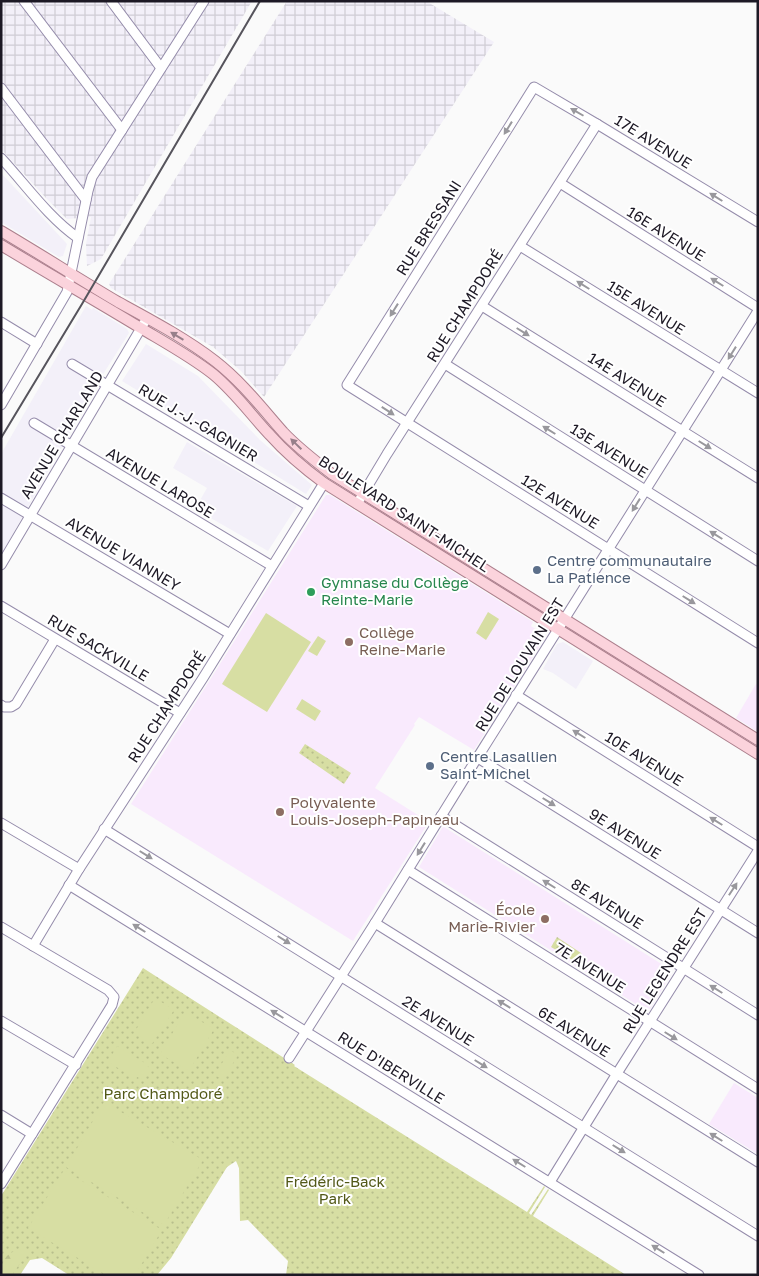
<svg xmlns="http://www.w3.org/2000/svg" width="759" height="1276" font-family="'Golos Text',sans-serif">
	<defs>
		<pattern id="industrial-grid" width="8" height="8" patternUnits="userSpaceOnUse" patternTransform="scale(1.25)"><rect width="8" height="8" fill="#f3f0f9"/><path d="M0 4h8M4 0v8" fill="none" stroke="#d0cdd5"/></pattern>
		<pattern id="green-dots" width="8" height="8" patternUnits="userSpaceOnUse" patternTransform="scale(1.25)"><rect width="8" height="8" fill="#d7dea3"/><path d="M2 2h.1M6 6h.1" fill="none" stroke="#b8be8c" stroke-width="1.8" stroke-linecap="round"/></pattern>
		<pattern id="forest-firs" width="22" height="20" patternUnits="userSpaceOnUse" patternTransform="scale(1.25)"><rect width="22" height="20" fill="#d7dea3"/><path d="M5 1l3.5 6h-7zM16 11l3.5 6h-7z" fill="#b8be8c"/></pattern>
	</defs>
	<rect width="100%" height="100%" fill="#fafafa"/>
	<!-- built -->
	<g fill="#f3f0f9">
		<polygon points="1,173 67,244 63,256 59,257 1,222"/>
		<polygon points="86,306 92,310 93,308 127,329 129,333 100,379 1,555 1,454"/>
		<polygon points="146,344 198,376 260,440 312,485 306,494 122,381"/>
		<polygon points="187,442 297,506 268,551 195,509 207,488 173,468"/>
		<polygon points="563,642 593,661 576,689 553,673 543,669 557,644"/>
	</g>
	<!-- industrial -->
	<g fill="url(#industrial-grid)">
		<polygon points="1,1 252,1 101,259 87,266 86,244 91,217 67,219 46,198 1,149"/>
		<polygon points="287,1 426,1 494,42 264,397 241,371 213,347 111,288 109,284"/>
	</g>
	<!-- education -->
	<g fill="#f9eafd">
		<polygon points="326,495 330,495 533,622 531,626 546,636 474,750 419,717 414,724 415,725 375,788 429,822 353,941 131,804 208,683"/>
		<polygon points="756,684 758,685 758,732 736,718"/>
		<polygon points="444,827 671,970 672,973 650,1009 644,1006 642,1008 419,867 442,828"/>
		<polygon points="734,1083 758,1098 758,1154 709,1124"/>
	</g>
	<!-- green -->
	<g fill="url(#green-dots)">
		<polygon points="305,744 351,773 344,784 299,753"/>
		<polygon points="557,937 581,953 582,955 578,962 574,961 551,947"/>
		<polygon points="143,968 295,1065 294,1066 527,1212 544,1186 545,1187 529,1213 531,1215 548,1189 549,1190 533,1216 626,1275 286,1275 288,1261 248,1220 240,1221 239,1168 236,1161 227,1167 171,1258 157,1275 69,1275 42,1258 30,1260 20,1275 1,1275 1,1196"/>
	</g>
	<!-- forest -->
	<path fill="url(#forest-firs)" d="M24 1249 26 1250C25 1259 17 1267 12 1275H1C1 1260 8 1250 24 1249Z"/>
	<!-- pitch -->
	<g fill="#d7dea3">
		<polygon points="488,612 499,619 486,640 476,633"/>
		<polygon points="266,613 311,642 267,712 222,684"/>
		<polygon points="318,636 326,641 317,656 308,651"/>
		<polygon points="302,699 321,711 315,721 296,709"/>
		<polygon points="155,998 174,1010 152,1044 134,1033"/>
		<polygon points="185,1012 214,1029 189,1071 160,1054"/>
		<polygon points="117,1046 145,1063 145,1064 150,1068 150,1071 144,1080 137,1077 136,1079 108,1062"/>
		<polygon points="230,1050 238,1055 223,1080 215,1075"/>
		<polygon points="104,1102 203,1160 164,1225 66,1167"/>
		<polygon points="64,1170 162,1230 135,1275 106,1275 28,1228"/>
	</g>
	<g fill="none" stroke-linecap="round" stroke-linejoin="round">
		<!-- minor casing -->
		<g stroke="#958cab" stroke-width="11">
			<g id="minor">
				<polyline points="24,1 122,130"/>
				<polyline points="111,1 161,68"/>
				<polyline points="1,88 86,200"/>
				<path d="M1 158C26 185 48 217 78 238"/>
				<polyline points="560,183 758,308"/>
				<polyline points="758,222 597,124 534,87 347,385 758,643"/>
				<polyline points="520,246 758,393"/>
				<polyline points="482,306 758,478"/>
				<polyline points="1,322 37,344"/>
				<polyline points="72,364 309,506"/>
				<polyline points="445,364 758,561"/>
				<polyline points="1,405 67,292 88,191 92,177 204,1"/>
				<polyline points="34,423 272,566"/>
				<polyline points="1,498 230,634"/>
				<polyline points="357,504 387,454 597,124"/>
				<polyline points="1,565 147,318"/>
				<polyline points="1,606 180,713"/>
				<polyline points="516,695 758,847"/>
				<polyline points="1,705 4,707 11,707 16,704 55,639"/>
				<polyline points="478,758 758,933"/>
				<polyline points="441,816 758,1015"/>
				<polyline points="1,823 79,869"/>
				<polyline points="104,829 758,1236"/>
				<polyline points="408,870 758,1089"/>
				<polyline points="69,885 699,1275"/>
				<polyline points="375,923 758,1162"/>
				<polyline points="1,927 108,990 114,997 112,1005 1,1184"/>
				<polyline points="33,946 79,869 203,678 324,483"/>
				<polyline points="1,1021 76,1065"/>
				<polyline points="289,1058 375,923 474,763 758,311"/>
				<polyline points="1,1115 32,1134"/>
				<polyline points="550,1182 616,1075 758,851"/>
			</g>
		</g>
		<!-- major casing -->
		<g stroke="#ac7f8d" stroke-width="12">
			<g id="major">
				<path d="M1 231C40 254 79 279 118 302 151 320 185 338 215 361 242 382 261 407 283 432 298 448 315 461 332 474L758 740"/>
				<path d="M1 245C47 273 93 299 139 327 164 342 190 356 213 374 235 392 251 415 270 435 286 453 305 469 324 483L758 754"/>
			</g>
		</g>
		<!-- minor -->
		<use href="#minor" stroke="#fff" stroke-width="9"/>
		<!-- major -->
		<use href="#major" stroke="#fbd3dc" stroke-width="10"/>
		<!-- rail -->
		<polyline stroke="#56545c" stroke-width="2" points="1,438 82,304 260,1"/>
	</g>
	<!-- one-way arrows -->
	<defs><path id="oneway-solid" d="M-6-.8H1V-3.2L6.5 0L1 3.2V.8H-6Z" transform="scale(1.25)"/></defs>
	<g fill="#99989d">
		<use href="#oneway-solid" transform="translate(577 112) rotate(-150)"/>
		<use href="#oneway-solid" transform="translate(508 128) rotate(122)"/>
		<use href="#oneway-solid" transform="translate(716 197) rotate(-148)"/>
		<use href="#oneway-solid" transform="translate(717 282) rotate(-148)"/>
		<use href="#oneway-solid" transform="translate(583 285) rotate(-148)"/>
		<use href="#oneway-solid" transform="translate(394 310) rotate(122)"/>
		<use href="#oneway-solid" transform="translate(523 332) rotate(32)"/>
		<use href="#oneway-solid" transform="translate(732 353) rotate(122)"/>
		<use href="#oneway-solid" transform="translate(388 411) rotate(33)"/>
		<use href="#oneway-solid" transform="translate(549 430) rotate(-148)"/>
		<use href="#oneway-solid" transform="translate(705 445) rotate(32)"/>
		<use href="#oneway-solid" transform="translate(636 505) rotate(122)"/>
		<use href="#oneway-solid" transform="translate(716 535) rotate(-148)"/>
		<use href="#oneway-solid" transform="translate(689 600) rotate(32)"/>
		<use href="#oneway-solid" transform="translate(579 734) rotate(-148)"/>
		<use href="#oneway-solid" transform="translate(549 802) rotate(32)"/>
		<use href="#oneway-solid" transform="translate(716 821) rotate(-148)"/>
		<use href="#oneway-solid" transform="translate(421 849) rotate(122)"/>
		<use href="#oneway-solid" transform="translate(146 855) rotate(32)"/>
		<use href="#oneway-solid" transform="translate(549 884) rotate(-148)"/>
		<use href="#oneway-solid" transform="translate(733 889) rotate(-57)"/>
		<use href="#oneway-solid" transform="translate(139 928) rotate(-148)"/>
		<use href="#oneway-solid" transform="translate(284 940) rotate(32)"/>
		<use href="#oneway-solid" transform="translate(716 989) rotate(-148)"/>
		<use href="#oneway-solid" transform="translate(504 1004) rotate(-148)"/>
		<use href="#oneway-solid" transform="translate(277 1014) rotate(-148)"/>
		<use href="#oneway-solid" transform="translate(671 1036) rotate(32)"/>
		<use href="#oneway-solid" transform="translate(481 1064) rotate(32)"/>
		<use href="#oneway-solid" transform="translate(716 1137) rotate(-148)"/>
		<use href="#oneway-solid" transform="translate(619 1149) rotate(32)"/>
		<use href="#oneway-solid" transform="translate(519 1163) rotate(-148)"/>
		<use href="#oneway-solid" transform="translate(658 1249) rotate(-148)"/>
	</g>
	<g fill="#977f8a">
		<use href="#oneway-solid" transform="translate(177 336) rotate(-149)"/>
		<use href="#oneway-solid" transform="translate(296 444) rotate(-136)"/>
	</g>
	<!-- markers -->
	<g fill="#5c6f8a" stroke="#fff" stroke-width="2">
		<circle cx="537" cy="570" r="5"/>
		<circle cx="430" cy="766" r="5"/>
	</g>
	<circle fill="#2e9e5b" stroke="#fff" stroke-width="2" cx="311" cy="592" r="5"/>
	<g fill="#8d6e63" stroke="#fff" stroke-width="2">
		<circle cx="349" cy="642" r="5"/>
		<circle cx="280" cy="812" r="5"/>
		<circle cx="545" cy="919" r="5"/>
	</g>
	<g text-anchor="middle" stroke-width="4" stroke-linejoin="round" paint-order="stroke">
		<!-- street labels -->
		<g font-size="15" fill="#1d1925" stroke="#fff">
			<text transform="translate(653 142) rotate(32)" y="5">17E AVENUE</text>
			<text transform="translate(429 228) rotate(-58)" y="5">RUE BRESSANI</text>
			<text transform="translate(666 234) rotate(32)" y="5">16E AVENUE</text>
			<text transform="translate(465 306) rotate(-58)" y="5">RUE CHAMPDORÉ</text>
			<text transform="translate(646 308) rotate(32)" y="5">15E AVENUE</text>
			<text transform="translate(627 380) rotate(32)" y="5">14E AVENUE</text>
			<text transform="translate(198 423) rotate(31)" y="5">RUE J.-J.-GAGNIER</text>
			<text transform="translate(62 435) rotate(-59)" y="5">AVENUE CHARLAND</text>
			<text transform="translate(609 451) rotate(32)" y="5">13E AVENUE</text>
			<text transform="translate(160 483) rotate(31)" y="5">AVENUE LAROSE</text>
			<text transform="translate(560 502) rotate(32)" y="5">12E AVENUE</text>
			<text transform="translate(404 514) rotate(33)" y="5">BOULEVARD SAINT-MICHEL</text>
			<text transform="translate(123 554) rotate(31)" y="5">AVENUE VIANNEY</text>
			<text transform="translate(98 648) rotate(31)" y="5">RUE SACKVILLE</text>
			<text transform="translate(520 665) rotate(-58)" y="5">RUE DE LOUVAIN EST</text>
			<text transform="translate(167 707) rotate(-57)" y="5">RUE CHAMPDORÉ</text>
			<text transform="translate(644 759) rotate(32)" y="5">10E AVENUE</text>
			<text transform="translate(625 834) rotate(32)" y="5">9E AVENUE</text>
			<text transform="translate(607 904) rotate(32)" y="5">8E AVENUE</text>
			<text transform="translate(590 968) rotate(32)" y="5">7E AVENUE</text>
			<text transform="translate(665 971) rotate(-58)" y="5">RUE LEGENDRE EST</text>
			<text transform="translate(438 1021) rotate(32)" y="5">2E AVENUE</text>
			<text transform="translate(574 1032) rotate(32)" y="5">6E AVENUE</text>
			<text transform="translate(391 1068) rotate(32)" y="5">RUE D'IBERVILLE</text>
		</g>
		<!-- service labels -->
		<g font-size="15" fill="#4e5e75" stroke="#fff" text-anchor="start">
			<text x="547" y="566">Centre communautaire<tspan x="547" dy="17">La Patience</tspan></text>
			<text x="440" y="762">Centre Lasallien<tspan x="440" dy="17">Saint-Michel</tspan></text>
		</g>
		<!-- leisure labels -->
		<g font-size="15" fill="#27864d" stroke="#fff" text-anchor="start">
			<text x="321" y="588">Gymnase du Collège<tspan x="321" dy="17">Reinte-Marie</tspan></text>
		</g>
		<!-- education labels -->
		<g font-size="15" fill="#785e54" stroke="#fff" text-anchor="start">
			<text x="359" y="638">Collège<tspan x="359" dy="17">Reine-Marie</tspan></text>
			<text x="290" y="808">Polyvalente<tspan x="290" dy="17">Louis-Joseph-Papineau</tspan></text>
			<text x="535" y="915" text-anchor="end">École<tspan x="535" dy="17">Marie-Rivier</tspan></text>
		</g>
		<!-- park labels -->
		<g font-size="15" fill="#525817" stroke="#fff">
			<text x="163" y="1099">Parc Champdoré</text>
			<text x="335" y="1187">Frédéric-Back<tspan x="335" dy="17">Park</tspan></text>
		</g>
	</g>
	<!-- border -->
	<rect width="759" height="1276" fill="none" stroke="#1d1925" stroke-width="5"/>
</svg>
